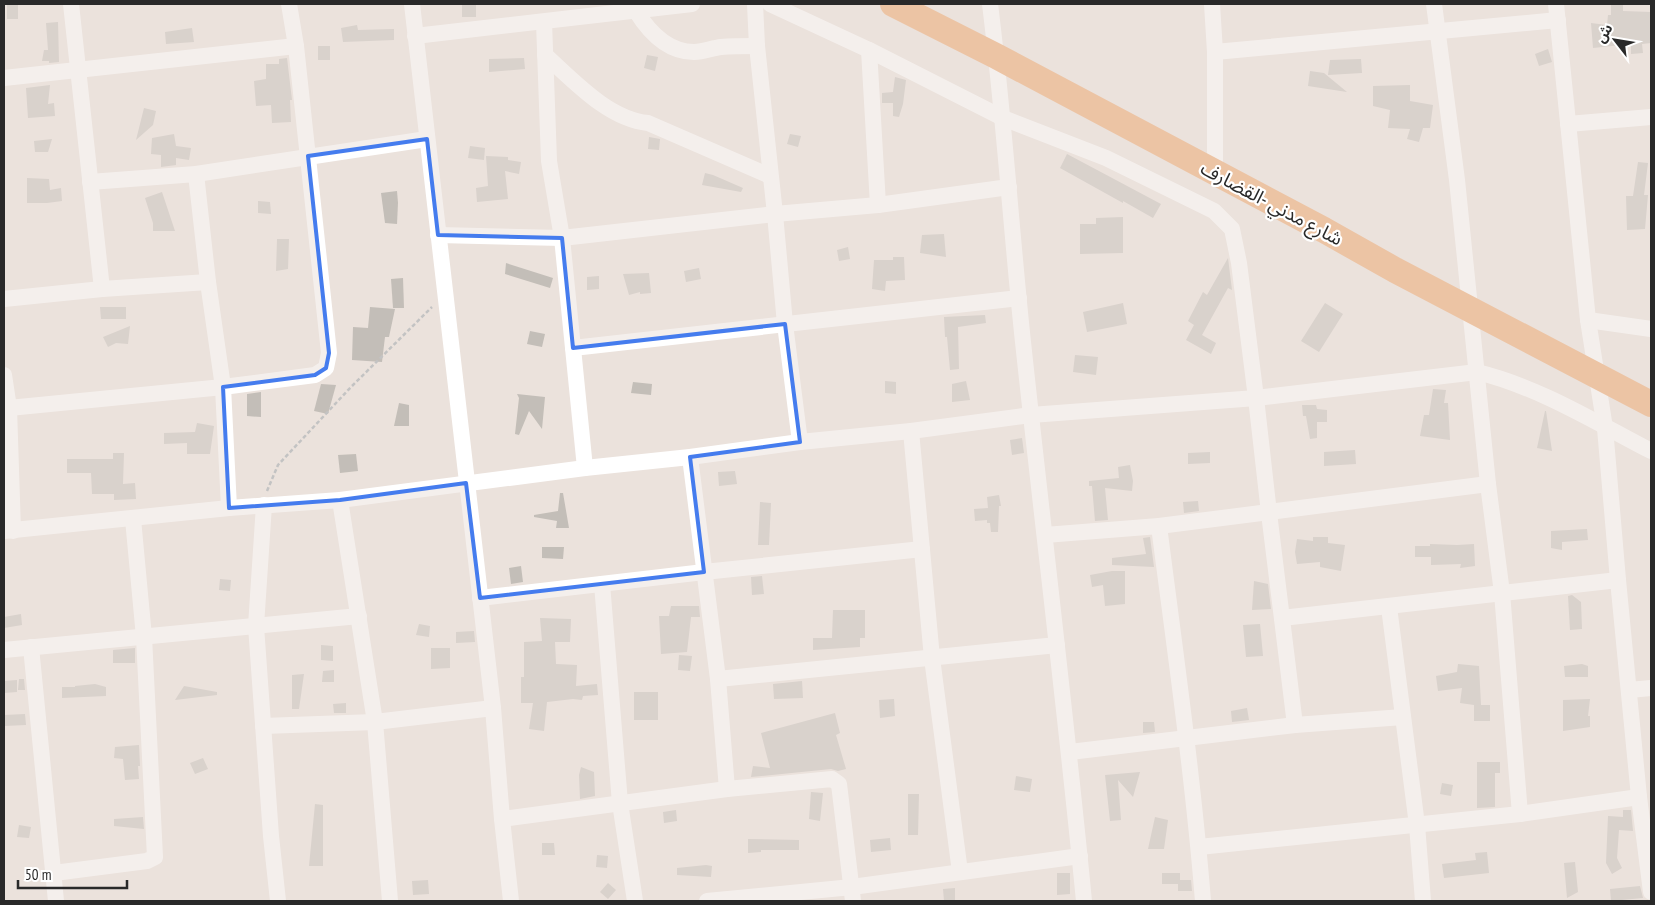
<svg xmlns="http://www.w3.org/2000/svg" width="1655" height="905" font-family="'PT Sans Narrow','Noto Sans Arabic',sans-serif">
	<rect width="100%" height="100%" fill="#ebe2dc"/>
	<!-- building -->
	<g fill="#c3beb8">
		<rect x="7" y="4" width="11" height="15"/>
		<rect x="462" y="4" width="14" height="13"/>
		<polygon points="1611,4 1623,4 1623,11 1651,12 1651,43 1642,44 1643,53 1631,54 1631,44 1593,48 1591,23 1607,25 1608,15 1611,15"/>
		<polygon points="58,22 59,62 49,63 49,61 42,61 44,50 48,50 46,23"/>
		<polygon points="357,25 358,30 394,29 394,40 343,42 341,28"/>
		<polygon points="192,28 194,42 166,44 165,32"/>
		<rect x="318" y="46" width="12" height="14"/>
		<polygon points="1548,49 1552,62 1539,66 1535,54"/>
		<polygon points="647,55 658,57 655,71 644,68"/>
		<polygon points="287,58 292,100 290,100 291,122 272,123 271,105 256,106 254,81 266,79 266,64 279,64 279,59"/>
		<polygon points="524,58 525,69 489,72 489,59"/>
		<polygon points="1361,59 1362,73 1328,75 1330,60"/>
		<polygon points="1310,71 1324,73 1347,92 1308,86"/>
		<polygon points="895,77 906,80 903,104 899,117 893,116 893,103 882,103 882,93 893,92"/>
		<polygon points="50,85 48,104 54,103 55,116 28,118 26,88"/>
		<polygon points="1410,85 1410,101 1433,105 1430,128 1423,128 1419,142 1407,139 1410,129 1388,128 1390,110 1373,106 1373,86"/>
		<polygon points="144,108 156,111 153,125 136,140"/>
		<polygon points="174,134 176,146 191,148 189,160 176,158 176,165 161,167 161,155 151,154 152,138"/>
		<polygon points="790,134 801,136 798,147 787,144"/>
		<polygon points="649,137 660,139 659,150 648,149"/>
		<polygon points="52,139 48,152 35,152 34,141"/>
		<polygon points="470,146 485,148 484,160 468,158"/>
		<polygon points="1067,154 1161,204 1153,218 1123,201 1123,203 1060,168"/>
		<polygon points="486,156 508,157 508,160 521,162 519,174 505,171 508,199 477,202 476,188 488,186"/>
		<polygon points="1638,162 1648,163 1644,195 1648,195 1645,229 1627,230 1626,196 1633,196"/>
		<polygon points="705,173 713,175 743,188 741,192 702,185"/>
		<polygon points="27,178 49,179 50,190 61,188 62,201 47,203 27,203"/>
		<polygon points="397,191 398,203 397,224 385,223 381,193"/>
		<polygon points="162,192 175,231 153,231 153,223 145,198"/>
		<polygon points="258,201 270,202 271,214 258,213"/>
		<polygon points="1123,217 1123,253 1080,254 1080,224 1096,224 1096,218"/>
		<polygon points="944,234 946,257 920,253 922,235"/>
		<polygon points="277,239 289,239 288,269 276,271"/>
		<polygon points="848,247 850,259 839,261 837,250"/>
		<polygon points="893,257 904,257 905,280 886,281 885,291 872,289 874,260 893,260"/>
		<polygon points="1228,258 1232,290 1228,288 1202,335 1216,343 1211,354 1186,340 1194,325 1188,321 1203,292 1207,295"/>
		<polygon points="506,263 553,278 550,288 505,274"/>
		<polygon points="699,268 701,279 686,282 684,271"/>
		<polygon points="649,273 651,293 640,294 640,292 629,295 623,274"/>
		<polygon points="599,276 599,289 587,290 587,277"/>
		<polygon points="403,278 404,308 393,308 391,279"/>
		<polygon points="1123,303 1127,324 1087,332 1083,312"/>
		<polygon points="1325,303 1343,314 1319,352 1301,341"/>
		<polygon points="100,307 126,307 126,319 101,319"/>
		<polygon points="370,307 395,309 389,337 385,337 382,362 352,360 353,327 368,328"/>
		<polygon points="985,315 986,323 958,327 959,369 950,370 947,337 945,337 944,317"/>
		<polygon points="130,326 128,344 116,343 108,347 103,337"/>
		<polygon points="530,331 545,334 542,347 527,344"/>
		<polygon points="1075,355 1098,357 1096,375 1073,372"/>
		<polygon points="885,381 896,382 896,394 885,393"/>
		<polygon points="966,381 970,400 952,402 952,384"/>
		<polygon points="633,382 652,384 651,395 631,393"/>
		<polygon points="321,384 336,385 328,414 314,411"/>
		<polygon points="1433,389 1446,390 1444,403 1448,403 1450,440 1420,436 1424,415 1429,415"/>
		<polygon points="261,392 261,417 247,416 247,394"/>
		<polygon points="517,394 545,397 542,429 529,411 519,435 515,434 519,398"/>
		<polygon points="399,403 409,405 409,426 394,426"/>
		<polygon points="1302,405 1316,405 1317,409 1327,410 1327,422 1317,422 1317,438 1310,439 1306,416 1303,416"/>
		<polygon points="1545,411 1546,411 1552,451 1537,448"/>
		<polygon points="197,423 214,426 210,454 187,454 187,443 164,444 164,433 195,432"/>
		<polygon points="1022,438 1024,453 1012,455 1010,440"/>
		<polygon points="1355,450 1356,464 1324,466 1324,452"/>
		<polygon points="1210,452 1210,463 1188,464 1188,453"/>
		<polygon points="113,453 124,453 123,484 135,483 136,499 114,500 114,494 92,494 91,473 67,473 67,459 113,459"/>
		<polygon points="356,454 358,471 340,473 338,455"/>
		<polygon points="1130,465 1133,481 1132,491 1105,488 1108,520 1095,521 1092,486 1089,486 1089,481 1119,478 1118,467"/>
		<polygon points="735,471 737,484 719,486 718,472"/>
		<polygon points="560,493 563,493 569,528 556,528 557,521 534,517 534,515 558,511"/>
		<polygon points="999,495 1001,506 999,506 998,532 991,532 990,523 987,523 987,520 975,521 974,509 988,508 987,497"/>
		<polygon points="1198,501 1199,511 1184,513 1183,502"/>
		<polygon points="760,502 771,503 769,545 758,545"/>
		<polygon points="1587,529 1588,540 1562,542 1562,550 1551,548 1551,531"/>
		<polygon points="1150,537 1154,567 1112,565 1112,558 1146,554 1143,538"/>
		<polygon points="1313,537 1328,537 1328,543 1345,545 1341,571 1320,567 1320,562 1297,564 1295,552 1297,539 1313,541"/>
		<polygon points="1430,544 1457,545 1474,544 1475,566 1460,568 1461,564 1431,565 1431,557 1415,557 1415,546 1430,546"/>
		<polygon points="542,547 564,547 563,559 542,558"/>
		<polygon points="521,566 523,582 511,584 509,568"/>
		<polygon points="1112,571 1125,571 1125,604 1105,606 1103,585 1092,587 1090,575"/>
		<polygon points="762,576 764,594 752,595 751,577"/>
		<polygon points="220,579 231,580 230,591 219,590"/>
		<polygon points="1254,581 1268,584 1271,609 1252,610"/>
		<polygon points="1572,595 1581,602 1582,629 1570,630 1568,596"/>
		<polygon points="671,606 699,606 700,617 691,617 687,652 661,654 659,616 669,616"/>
		<polygon points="833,610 865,610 865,638 860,638 860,647 813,650 813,638 832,638"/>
		<polygon points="21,614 22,625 4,628 4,617"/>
		<polygon points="540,618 571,619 570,642 555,642 556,664 577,665 576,686 597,684 598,695 583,696 582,700 573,699 547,702 544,731 529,729 533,703 521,703 521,677 524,677 524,642 542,641"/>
		<polygon points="419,624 430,626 429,637 416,635"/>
		<polygon points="1260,624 1263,656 1246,657 1243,625"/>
		<polygon points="474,631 475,642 456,643 456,632"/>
		<polygon points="321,645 333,646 333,661 321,660"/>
		<polygon points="135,648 135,663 113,663 113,650"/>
		<polygon points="431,648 450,648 450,668 431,669"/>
		<polygon points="679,655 692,656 690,671 678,670"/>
		<polygon points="1458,664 1479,666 1481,705 1490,705 1490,721 1474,721 1474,705 1460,703 1462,688 1438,691 1436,676 1457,672"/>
		<polygon points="1582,664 1588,666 1588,677 1565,677 1564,666"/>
		<polygon points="334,670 334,682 322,682 323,671"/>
		<polygon points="304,674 299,709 292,709 292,675"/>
		<polygon points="19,679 24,679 25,690 18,690"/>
		<polygon points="17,680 17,692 4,693 4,681"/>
		<polygon points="802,681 803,698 774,699 773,684"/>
		<polygon points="95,684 106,687 106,696 62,698 62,687 75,687 75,686"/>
		<polygon points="184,686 217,692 217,695 175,700"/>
		<rect x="634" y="692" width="24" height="28"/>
		<polygon points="894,699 895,716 880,718 879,700"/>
		<polygon points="1590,699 1588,716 1590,716 1590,727 1563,731 1563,700"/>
		<polygon points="346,703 346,713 334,713 333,704"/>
		<polygon points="1247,708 1249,720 1232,722 1231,711"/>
		<polygon points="835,713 840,733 836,735 846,769 838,771 831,769 751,777 753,766 770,768 761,733"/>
		<polygon points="25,714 26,725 4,726 4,715"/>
		<polygon points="1143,722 1154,722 1155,732 1143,733"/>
		<polygon points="139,745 140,766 138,766 139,779 125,780 123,759 114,758 115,747"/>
		<polygon points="203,758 208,769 195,774 190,763"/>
		<polygon points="1477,762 1500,762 1500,773 1495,773 1495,807 1477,808"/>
		<polygon points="581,767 594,772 595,796 580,799 579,775"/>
		<polygon points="1140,772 1133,797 1118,780 1121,820 1110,821 1105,775"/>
		<polygon points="1016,776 1032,779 1030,792 1014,790"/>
		<polygon points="1442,783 1453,785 1451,796 1440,794"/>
		<polygon points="811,792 823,793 820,821 809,819"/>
		<polygon points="908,794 919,794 918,835 908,835"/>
		<polygon points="315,804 323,805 323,866 309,866"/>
		<polygon points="676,810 677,821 664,823 663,812"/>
		<polygon points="1623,810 1631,810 1633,831 1619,830 1617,858 1622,868 1612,874 1606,863 1608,816 1623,817"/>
		<polygon points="143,817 144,829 114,826 114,819"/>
		<polygon points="1155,817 1168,820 1164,849 1148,849"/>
		<polygon points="19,825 31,827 29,838 17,837"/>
		<polygon points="890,838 891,850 871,852 870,840"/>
		<polygon points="748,839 799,840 799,850 761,850 761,852 748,853"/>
		<polygon points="542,843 554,843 555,855 542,855"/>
		<polygon points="1487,852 1489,873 1444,878 1442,864 1476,860 1475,853"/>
		<polygon points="597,855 608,856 607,868 596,867"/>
		<polygon points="1575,862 1578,892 1567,898 1564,863"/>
		<polygon points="706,865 712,866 711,877 677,875 677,868"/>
		<polygon points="1057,873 1070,873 1070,894 1057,895"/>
		<polygon points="1162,873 1180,873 1180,880 1191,880 1192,891 1178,891 1178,884 1162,884"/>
		<polygon points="428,880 429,894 413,895 412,881"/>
		<polygon points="608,883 616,890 608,899 600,892"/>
		<polygon points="1640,886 1643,898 1611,901 1610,889"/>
		<polygon points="955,888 955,901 944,901 943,889"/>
	</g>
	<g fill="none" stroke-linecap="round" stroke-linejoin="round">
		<!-- path -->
		<polyline stroke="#c3c3c3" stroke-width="2.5" stroke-dasharray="4 2.5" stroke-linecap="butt" points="267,491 278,465 351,387 432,307"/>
		<!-- minor -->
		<g stroke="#fff" stroke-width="16">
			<polyline points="71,4 102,289"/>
			<polyline points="412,4 493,708 502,819 511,901"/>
			<polyline points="755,4 757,46 775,214 785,324 800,442"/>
			<polyline points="770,4 869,50 1003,118 1106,158 1214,211 1232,229 1239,263 1256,398 1269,513 1295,725"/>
			<path d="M990 4C1004 116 1011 229 1023 342 1043 529 1066 715 1084 901"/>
			<polyline points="1212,4 1215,52 1215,173"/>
			<polyline points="1434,4 1457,180 1488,484 1502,593 1520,814"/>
			<polyline points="1556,4 1588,320 1605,428 1618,580 1639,797 1651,892"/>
			<path d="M636 11C649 32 667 52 694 52 704 52 712 48 721 47 733 46 745 46 757 46"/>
			<polyline points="544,22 549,161 562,238 585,468"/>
			<polyline points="415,36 692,4"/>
			<polyline points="869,50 878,205"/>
			<polyline points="1215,52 1558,20"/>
			<path d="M545 55C574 81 608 119 648 123L770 176"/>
			<polyline points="4,78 296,46"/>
			<polyline points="1568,124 1651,117"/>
			<polyline points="196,174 208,282 223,387 229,508"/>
			<polyline points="90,182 196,174 427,139"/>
			<polyline points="438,235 562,238 775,214 878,205 1009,187"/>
			<polyline points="4,299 102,289 208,282"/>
			<polyline points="1588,320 1651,329"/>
			<polyline points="573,348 1019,298"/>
			<polyline points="4,375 9,408 13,531"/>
			<polyline points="9,408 223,387 315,375 326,368 329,353 296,46 289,4"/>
			<polyline points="911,431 932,658 960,872"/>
			<polyline points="690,457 718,679 727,789"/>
			<polyline points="340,500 375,722 390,901"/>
			<polyline points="264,505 256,626 271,836 278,901"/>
			<path d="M1159 526C1175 651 1193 776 1203 901"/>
			<path d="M4 531 229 508 340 500 585 468 690 457 800 442 911 431 1031 415 1256 398 1477 372C1539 387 1595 422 1651 451"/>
			<polyline points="1045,535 1159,526 1488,484"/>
			<polyline points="602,584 620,803 635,901"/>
			<polyline points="480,598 704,572 922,549"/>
			<polyline points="1389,607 1417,825 1423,901"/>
			<polyline points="1282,618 1618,580"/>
			<polyline points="31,647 56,901"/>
			<polyline points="4,650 359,616"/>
			<polyline points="718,679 1057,645"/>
			<polyline points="1629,690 1651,688"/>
			<polyline points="263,726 375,722 493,708"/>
			<polyline points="1070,752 1295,725 1403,717"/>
			<polyline points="502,819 727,789 832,779 839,784 853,901"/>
			<polyline points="1199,847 1520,814 1639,797"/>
			<polyline points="54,873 147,861 155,857 144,637 133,519"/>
			<polyline points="707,901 852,887 1080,856"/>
		</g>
		<!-- trunk -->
		<polyline stroke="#eea061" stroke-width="26" points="893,4 996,56 1324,230 1395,270 1651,404"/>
	</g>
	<!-- marked area -->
	<path d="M0 0H1655V905H0ZM427 139 438 235 562 238 573 348 785 324 800 442 690 457 704 572 480 598 466 483 340 500 229 508 223 387 315 375 326 368 329 353 308 156Z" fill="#ebe2dc" fill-opacity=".55" fill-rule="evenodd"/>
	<path fill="none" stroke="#457cee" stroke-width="4" stroke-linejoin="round" d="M427 139 438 235 562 238 573 348 785 324 800 442 690 457 704 572 480 598 466 483 340 500 229 508 223 387 315 375 326 368 329 353 308 156Z"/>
	<g text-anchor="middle" stroke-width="4.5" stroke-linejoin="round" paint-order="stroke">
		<!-- street labels -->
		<g font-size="19" fill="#292929" stroke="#fff">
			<text transform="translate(1272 203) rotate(28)" y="7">شارع مدني -القضارف</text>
		</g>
	</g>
	<!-- border -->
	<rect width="1655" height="905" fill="none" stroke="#292929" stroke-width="10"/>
	<!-- north arrow -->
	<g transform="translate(1615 40) rotate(301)" stroke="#ffffff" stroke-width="4" paint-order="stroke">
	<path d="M0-4L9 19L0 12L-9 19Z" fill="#292929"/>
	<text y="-8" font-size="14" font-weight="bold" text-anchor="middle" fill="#292929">ش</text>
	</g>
	<!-- scale -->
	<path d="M18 880v8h109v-8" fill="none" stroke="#292929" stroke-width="2.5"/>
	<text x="25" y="880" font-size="15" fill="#292929" stroke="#ffffff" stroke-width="4" paint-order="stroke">50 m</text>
</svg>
